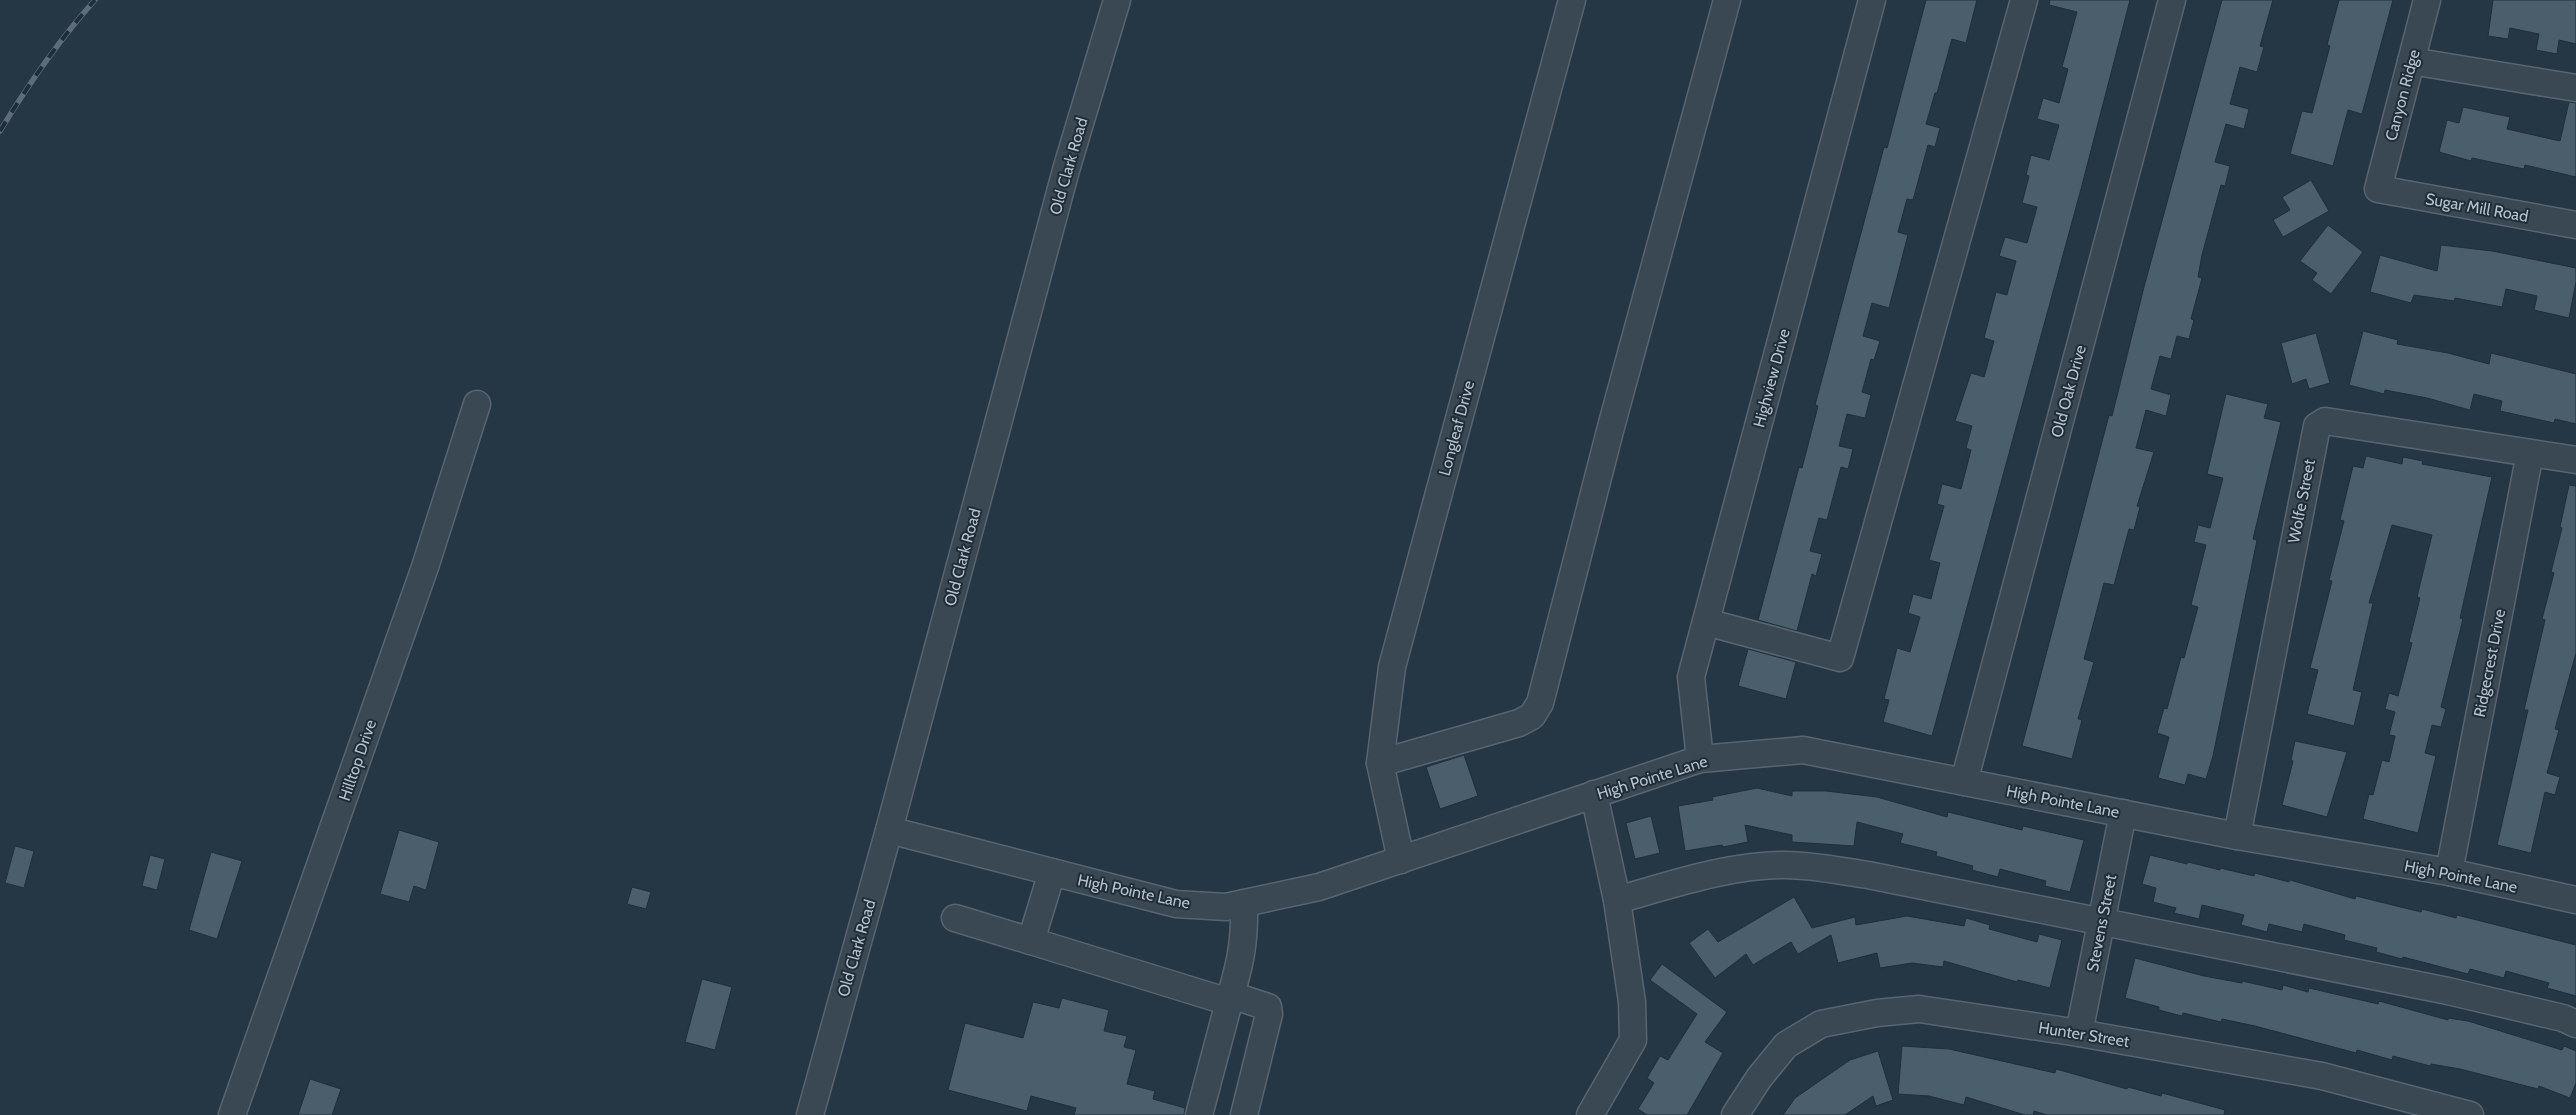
<svg xmlns="http://www.w3.org/2000/svg" width="2576" height="1115" font-family="Cabin,sans-serif">
	<rect width="100%" height="100%" fill="#253644"/>
	<!-- building -->
	<g fill="#4b5e6c" stroke="#202f3a">
		<polygon points="1926,0 1977,0 1966,43 1952,39 1937,93 1935,93 1926,124 1940,128 1935,147 1928,145 1913,200 1907,199 1898,232 1908,235 1889,308 1872,303 1863,336 1880,341 1874,360 1871,359 1862,392 1871,395 1865,418 1847,414 1839,446 1853,449 1848,469 1841,467 1827,520 1819,518 1810,551 1822,554 1816,576 1812,574 1797,631 1758,620 1799,467 1802,468 1818,406 1815,405 1884,147 1887,148"/>
		<polygon points="2050,0 2130,0 2081,189 1932,736 1883,722 1889,700 1884,699 1897,648 1910,652 1920,617 1908,613 1913,594 1931,599 1940,563 1929,560 1944,506 1937,504 1942,484 1961,489 1971,450 1966,448 1972,426 1955,421 1971,373 1984,377 1994,341 1984,338 1996,292 2007,295 2016,261 1999,256 2005,237 2027,243 2037,207 2022,203 2029,176 2026,175 2031,155 2049,160 2059,125 2037,119 2043,98 2059,103 2068,69 2062,67 2077,12 2049,5"/>
		<polygon points="2222,0 2273,0 2260,46 2264,47 2257,72 2240,67 2230,104 2249,109 2244,129 2226,124 2215,162 2230,166 2225,186 2221,185 2202,255 2198,277 2202,278 2191,319 2194,320 2189,339 2177,336 2171,359 2160,356 2151,389 2171,395 2166,416 2146,410 2136,448 2154,452 2137,506 2140,507 2134,530 2129,529 2114,585 2104,583 2084,659 2094,662 2078,719 2082,720 2072,759 2022,746 2109,415 2112,416 2144,287"/>
		<polygon points="2339,0 2393,0 2362,114 2348,110 2333,166 2290,154 2302,111 2312,113 2330,46 2327,45"/>
		<polygon points="2493,0 2576,0 2576,44 2559,40 2557,54 2536,50 2539,34 2510,28 2508,39 2488,36"/>
		<polygon points="2569,102 2576,103 2576,177 2525,165 2524,169 2472,158 2471,161 2439,152 2447,120 2459,123 2463,107 2510,117 2507,129 2560,141"/>
		<polygon points="2311,180 2329,211 2283,237 2273,220 2290,210 2282,197"/>
		<polygon points="2328,225 2363,252 2331,294 2312,280 2317,273 2300,261"/>
		<polygon points="2441,245 2492,251 2576,268 2576,282 2569,318 2534,310 2537,296 2506,289 2502,307 2455,298 2454,301 2414,295 2411,303 2370,292 2380,255 2437,271"/>
		<polygon points="2363,331 2398,340 2397,344 2448,353 2489,364 2491,353 2576,374 2576,424 2555,419 2554,423 2500,411 2502,401 2474,394 2470,410 2427,398 2385,390 2384,394 2349,385"/>
		<polygon points="2316,333 2330,383 2309,389 2306,379 2292,384 2281,343"/>
		<polygon points="2226,394 2268,404 2264,418 2281,422 2253,539 2257,540 2213,756 2206,779 2188,774 2185,785 2158,778 2169,737 2157,733 2164,708 2167,709 2181,657 2184,658 2198,607 2191,605 2206,545 2194,542 2198,525 2210,528 2223,478 2207,474"/>
		<polygon points="2366,456 2402,464 2403,457 2423,461 2422,464 2492,477 2460,618 2463,619 2441,707 2446,709 2441,727 2432,725 2425,753 2436,756 2418,833 2363,819 2369,794 2373,795 2382,760 2389,762 2395,736 2389,735 2395,712 2385,709 2389,693 2398,696 2412,643 2409,642 2420,598 2417,597 2432,535 2392,525 2369,603 2373,603 2353,690 2362,692 2354,726 2307,714 2318,670 2310,668 2332,581 2329,580 2344,521 2340,520 2353,466 2363,468"/>
		<polygon points="2569,485 2576,486 2576,653 2555,729 2559,730 2547,773 2560,777 2555,795 2545,792 2531,853 2497,845 2528,710 2524,710 2545,620 2542,619 2554,573 2551,572 2562,528 2560,527"/>
		<polygon points="1748,649 1796,662 1786,699 1738,686"/>
		<polygon points="2295,741 2347,752 2327,817 2282,805 2293,761 2291,760"/>
		<polygon points="1464,755 1478,796 1440,809 1426,767"/>
		<polygon points="1757,788 1792,796 1792,791 1826,791 1877,797 1947,817 1948,812 2022,830 2023,826 2084,840 2070,892 2045,886 2046,881 2000,869 1998,877 1972,870 1973,866 1936,856 1937,852 1900,843 1903,834 1857,822 1854,846 1792,842 1792,835 1745,825 1748,842 1723,847 1722,845 1685,851 1678,806 1713,800 1712,797"/>
		<polygon points="1651,816 1660,853 1635,859 1626,823"/>
		<polygon points="399,830 439,842 426,890 414,886 409,902 380,894"/>
		<polygon points="15,846 34,851 24,888 5,883"/>
		<polygon points="211,852 242,861 217,939 189,930"/>
		<polygon points="150,855 165,859 157,890 142,886"/>
		<polygon points="2150,855 2187,864 2188,862 2220,870 2220,868 2254,876 2255,873 2289,882 2290,880 2355,899 2356,896 2421,912 2422,909 2456,918 2457,915 2576,945 2576,996 2547,988 2549,983 2506,971 2504,978 2470,969 2468,974 2403,957 2402,959 2376,952 2377,948 2344,940 2345,935 2304,924 2302,932 2269,924 2267,932 2241,925 2244,915 2202,905 2199,919 2174,913 2176,908 2153,902 2156,888 2142,884"/>
		<polygon points="632,887 651,892 646,909 627,904"/>
		<polygon points="1794,897 1812,928 1855,917 1856,925 1907,916 1964,926 1966,918 1990,925 1989,929 2037,942 2039,934 2062,940 2050,988 2018,980 2017,982 1944,961 1943,967 1912,963 1880,968 1877,953 1838,963 1831,935 1798,954 1791,942 1753,965 1746,954 1715,978 1689,943 1708,929 1718,942"/>
		<polygon points="2135,958 2204,976 2242,983 2242,981 2282,990 2283,985 2308,992 2309,988 2378,1004 2379,1001 2448,1020 2448,1018 2468,1021 2562,1050 2564,1046 2576,1051 2576,1083 2570,1098 2539,1086 2538,1089 2460,1069 2431,1064 2430,1066 2393,1056 2392,1060 2357,1050 2356,1053 2255,1026 2222,1019 2221,1022 2183,1013 2182,1016 2159,1010 2159,1007 2125,998"/>
		<polygon points="1662,964 1727,1012 1705,1042 1723,1053 1687,1115 1647,1115 1638,1109 1654,1083 1647,1078 1660,1056 1668,1060 1697,1014 1650,980"/>
		<polygon points="702,979 732,987 715,1050 685,1042"/>
		<polygon points="1062,998 1109,1010 1104,1031 1127,1036 1124,1047 1136,1050 1127,1084 1155,1091 1153,1099 1185,1108 1184,1115 1074,1115 1076,1108 1031,1096 1027,1111 948,1090 965,1023 1023,1038 1033,1002 1059,1008"/>
		<polygon points="1902,1046 1949,1049 2055,1073 2056,1069 2127,1089 2128,1087 2161,1096 2162,1093 2225,1110 2224,1115 2047,1115 2034,1111 2033,1115 2025,1115 1966,1097 1964,1105 1929,1096 1898,1094"/>
		<polygon points="1878,1051 1893,1100 1876,1106 1873,1096 1845,1115 1783,1115 1795,1098 1850,1060"/>
		<polygon points="310,1079 341,1089 332,1115 298,1115"/>
	</g>
	<g fill="none" stroke-linecap="round" stroke-linejoin="round">
		<!-- minor casing -->
		<g stroke="#586570" stroke-width="29">
			<g id="minor">
				<polyline points="2427,0 2378,189 2576,225"/>
				<polyline points="2411,61 2576,88"/>
				<polyline points="1706,622 1840,658 2024,0"/>
				<polyline points="1700,759 1691,677 1872,0"/>
				<polyline points="1380,763 1519,723 1532,716 1540,703 1611,427 1727,0"/>
				<polyline points="1964,782 2172,0"/>
				<polyline points="1594,794 1617,900"/>
				<polyline points="889,830 1176,904 1226,907 1319,887 1700,759 1803,750 2237,836 2449,872 2576,900"/>
				<polyline points="2237,836 2317,426 2325,421 2576,460"/>
				<polyline points="1401,860 1380,763 1392,667 1572,0"/>
				<polyline points="2449,872 2530,453"/>
				<polyline points="955,918 1031,941 1052,872"/>
				<path d="M1031 941 1229 1002C1240 964 1245 944 1244 903"/>
				<polyline points="1231,995 1268,1007 1269,1014 1244,1115"/>
				<polyline points="2079,1033 2123,813"/>
				<polyline points="232,1115 425,567 477,404"/>
				<polyline points="810,1115 889,830 1066,170 1117,0"/>
				<polyline points="1199,1115 1229,1002"/>
				<path d="M1590 1115 1633 1040 1632 1002 1617 900C1671 885 1728 865 1785 865 1813 865 1840 871 1868 875L2448 991 2563 1018 2576 1024"/>
				<polyline points="1735,1115 1759,1078 1786,1045 1821,1024 1877,1013 1919,1009 2079,1033 2322,1076 2470,1115"/>
			</g>
		</g>
		<!-- minor -->
		<use href="#minor" stroke="#3a4853" stroke-width="26"/>
		<!-- rail casing -->
		<g stroke="#5c6c7a" stroke-width="5.5">
			<path id="rail" d="M0 131C28 85 59 40 95 0"/>
		</g>
		<!-- rail -->
		<use href="#rail" stroke="#1e2d38" stroke-width="4" stroke-dasharray="11" stroke-linecap="butt"/>
	</g>
	<g text-anchor="middle" stroke-width="4" stroke-linejoin="round" paint-order="stroke">
		<!-- street labels -->
		<g font-size="16" fill="#b7c2cd" stroke="#1e2d38">
			<text transform="translate(2402 95) rotate(-75)" y="6">Canyon Ridge</text>
			<text transform="translate(1068 166) rotate(-74)" y="6">Old Clark Road</text>
			<text transform="translate(2477 207) rotate(10)" y="6">Sugar Mill Road</text>
			<text transform="translate(1771 378) rotate(-75)" y="6">Highview Drive</text>
			<text transform="translate(2068 391) rotate(-75)" y="6">Old Oak Drive</text>
			<text transform="translate(1456 428) rotate(-75)" y="6">Longleaf Drive</text>
			<text transform="translate(2301 501) rotate(-79)" y="6">Wolfe Street</text>
			<text transform="translate(962 557) rotate(-75)" y="6">Old Clark Road</text>
			<text transform="translate(2489 663) rotate(-79)" y="6">Ridgecrest Drive</text>
			<text transform="translate(357 760) rotate(-71)" y="6">Hilltop Drive</text>
			<text transform="translate(1652 777) rotate(-17)" y="6">High Pointe Lane</text>
			<text transform="translate(2063 801) rotate(11)" y="6">High Pointe Lane</text>
			<text transform="translate(2461 876) rotate(11)" y="6">High Pointe Lane</text>
			<text transform="translate(1134 891) rotate(12)" y="6">High Pointe Lane</text>
			<text transform="translate(2101 923) rotate(-79)" y="6">Stevens Street</text>
			<text transform="translate(856 948) rotate(-74)" y="6">Old Clark Road</text>
			<text transform="translate(2084 1034) rotate(9)" y="6">Hunter Street</text>
		</g>
	</g>
</svg>
